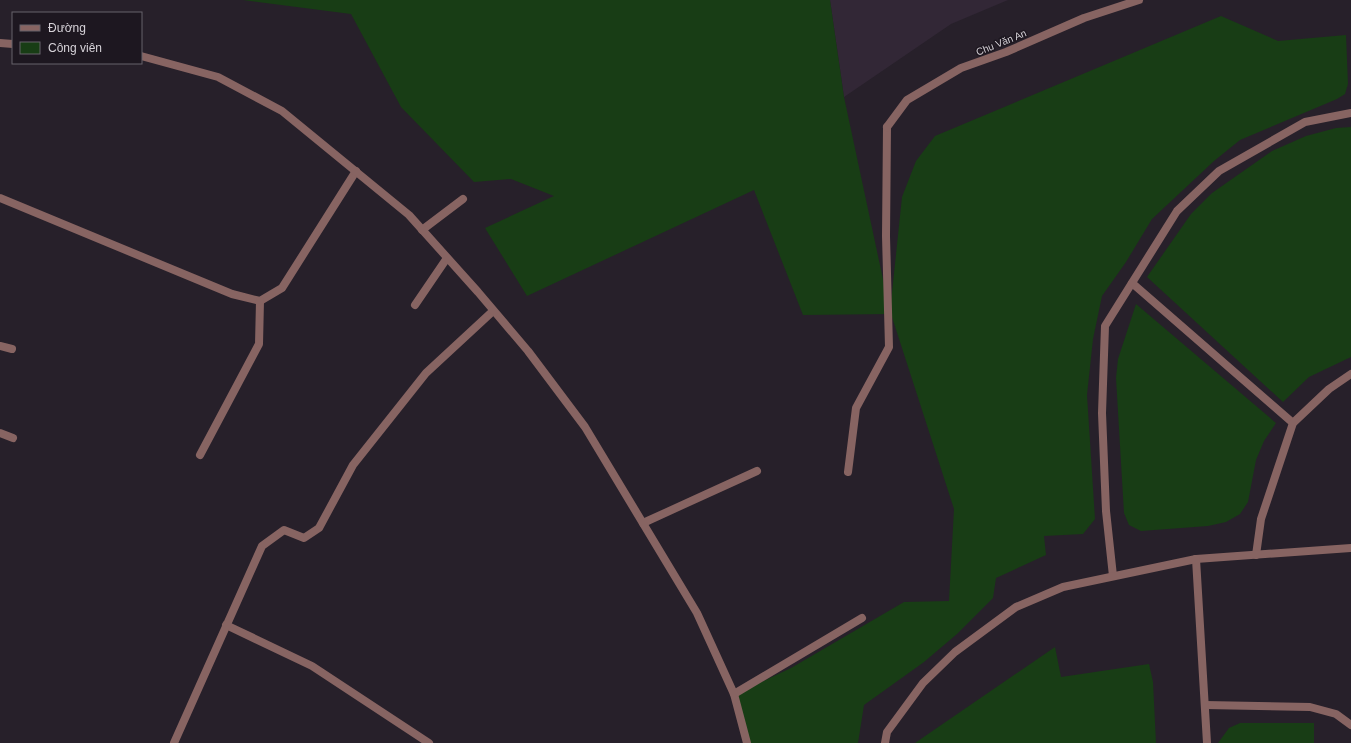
<svg xmlns="http://www.w3.org/2000/svg" width="1351" height="743" font-family="Arial,sans-serif">
	<rect width="100%" height="100%" fill="#27202a"/>
	<!-- built -->
	<polygon fill="#322736" points="830,0 1008,0 951,24 844,97"/>
	<!-- green -->
	<g fill="#183d15">
		<polygon points="243,0 830,0 844,97 890,312 902,197 916,161 935,136 1221,16 1278,41 1346,35 1348,84 1345,94 1337,99 1240,140 1214,161 1152,219 1126,262 1102,296 1093,339 1087,395 1095,519 1083,534 1044,536 1046,555 996,578 993,598 957,634 924,662 864,705 858,743 747,743 734,695 791,668 904,602 949,601 954,509 891,314 803,315 754,190 527,296 485,228 554,196 511,179 474,182 401,107 351,14"/>
		<polygon points="1351,127 1351,357 1309,377 1283,402 1147,277 1191,214 1212,193 1272,151 1306,136 1336,128"/>
		<polygon points="1136,304 1276,423 1264,441 1256,460 1248,502 1240,514 1226,522 1208,526 1141,531 1129,525 1124,513 1116,378 1118,359"/>
		<polygon points="1055,647 1061,677 1149,664 1153,682 1156,743 915,743"/>
		<polygon points="1240,723 1314,723 1314,743 1218,743 1229,728"/>
	</g>
	<g fill="none" stroke-linecap="round" stroke-linejoin="round">
		<!-- lane -->
		<g stroke="#876462" stroke-width="8">
			<polyline points="0,198 232,294 260,301 282,288 356,171"/>
			<polyline points="422,230 463,199"/>
			<polyline points="1132,283 1293,423"/>
			<polyline points="415,305 447,258"/>
			<polyline points="0,346 12,349"/>
			<polyline points="0,433 13,438"/>
			<polyline points="200,455 259,344 260,301"/>
			<polyline points="848,472 856,408 889,347 886,236 887,127"/>
			<polyline points="643,523 757,471"/>
			<polyline points="1256,555 1261,519 1293,423 1329,389 1351,374"/>
			<polyline points="1113,576 1106,511 1102,413 1105,326 1177,211 1219,171 1305,122 1351,113"/>
			<polyline points="226,625 312,666 429,743"/>
			<polyline points="734,694 862,618"/>
			<polyline points="1205,705 1310,707 1336,714 1351,725"/>
			<polyline points="174,743 262,546 284,530 304,538 319,528 353,465 426,373 493,311"/>
			<polyline points="1207,743 1196,559 1351,548"/>
		</g>
		<!-- street -->
		<g stroke="#876462" stroke-width="8">
			<polyline points="0,43 13,44"/>
			<polyline points="141,56 218,77 282,111 409,215 478,292 528,351 585,427 697,613 734,694 747,743"/>
			<polyline points="887,127 907,100 961,68 1006,52 1084,18 1139,0"/>
			<polyline points="885,743 887,732 923,683 955,652 1016,607 1063,587 1196,559"/>
		</g>
	</g>
	<g text-anchor="middle" stroke-width="3" stroke-linejoin="round" paint-order="stroke">
		<!-- street labels -->
		<g font-size="10" fill="#d6d2d8" stroke="#1d1720">
			<text transform="translate(1001 42) rotate(-22)" y="4">Chu Văn An</text>
		</g>
	</g>
	<!-- legend -->
	<rect x="12" y="12" width="130" height="52" fill="#1d1720" stroke="#67626a"/>
	<rect x="20" y="25" width="20" height="6" fill="#876462" stroke="#67626a"/>
	<text x="48" y="32" font-size="12" fill="#d6d2d8">Đường</text>
	<rect x="20" y="42" width="20" height="12" fill="#183d15" stroke="#67626a"/>
	<text x="48" y="52" font-size="12" fill="#d6d2d8">Công viên</text>
</svg>
